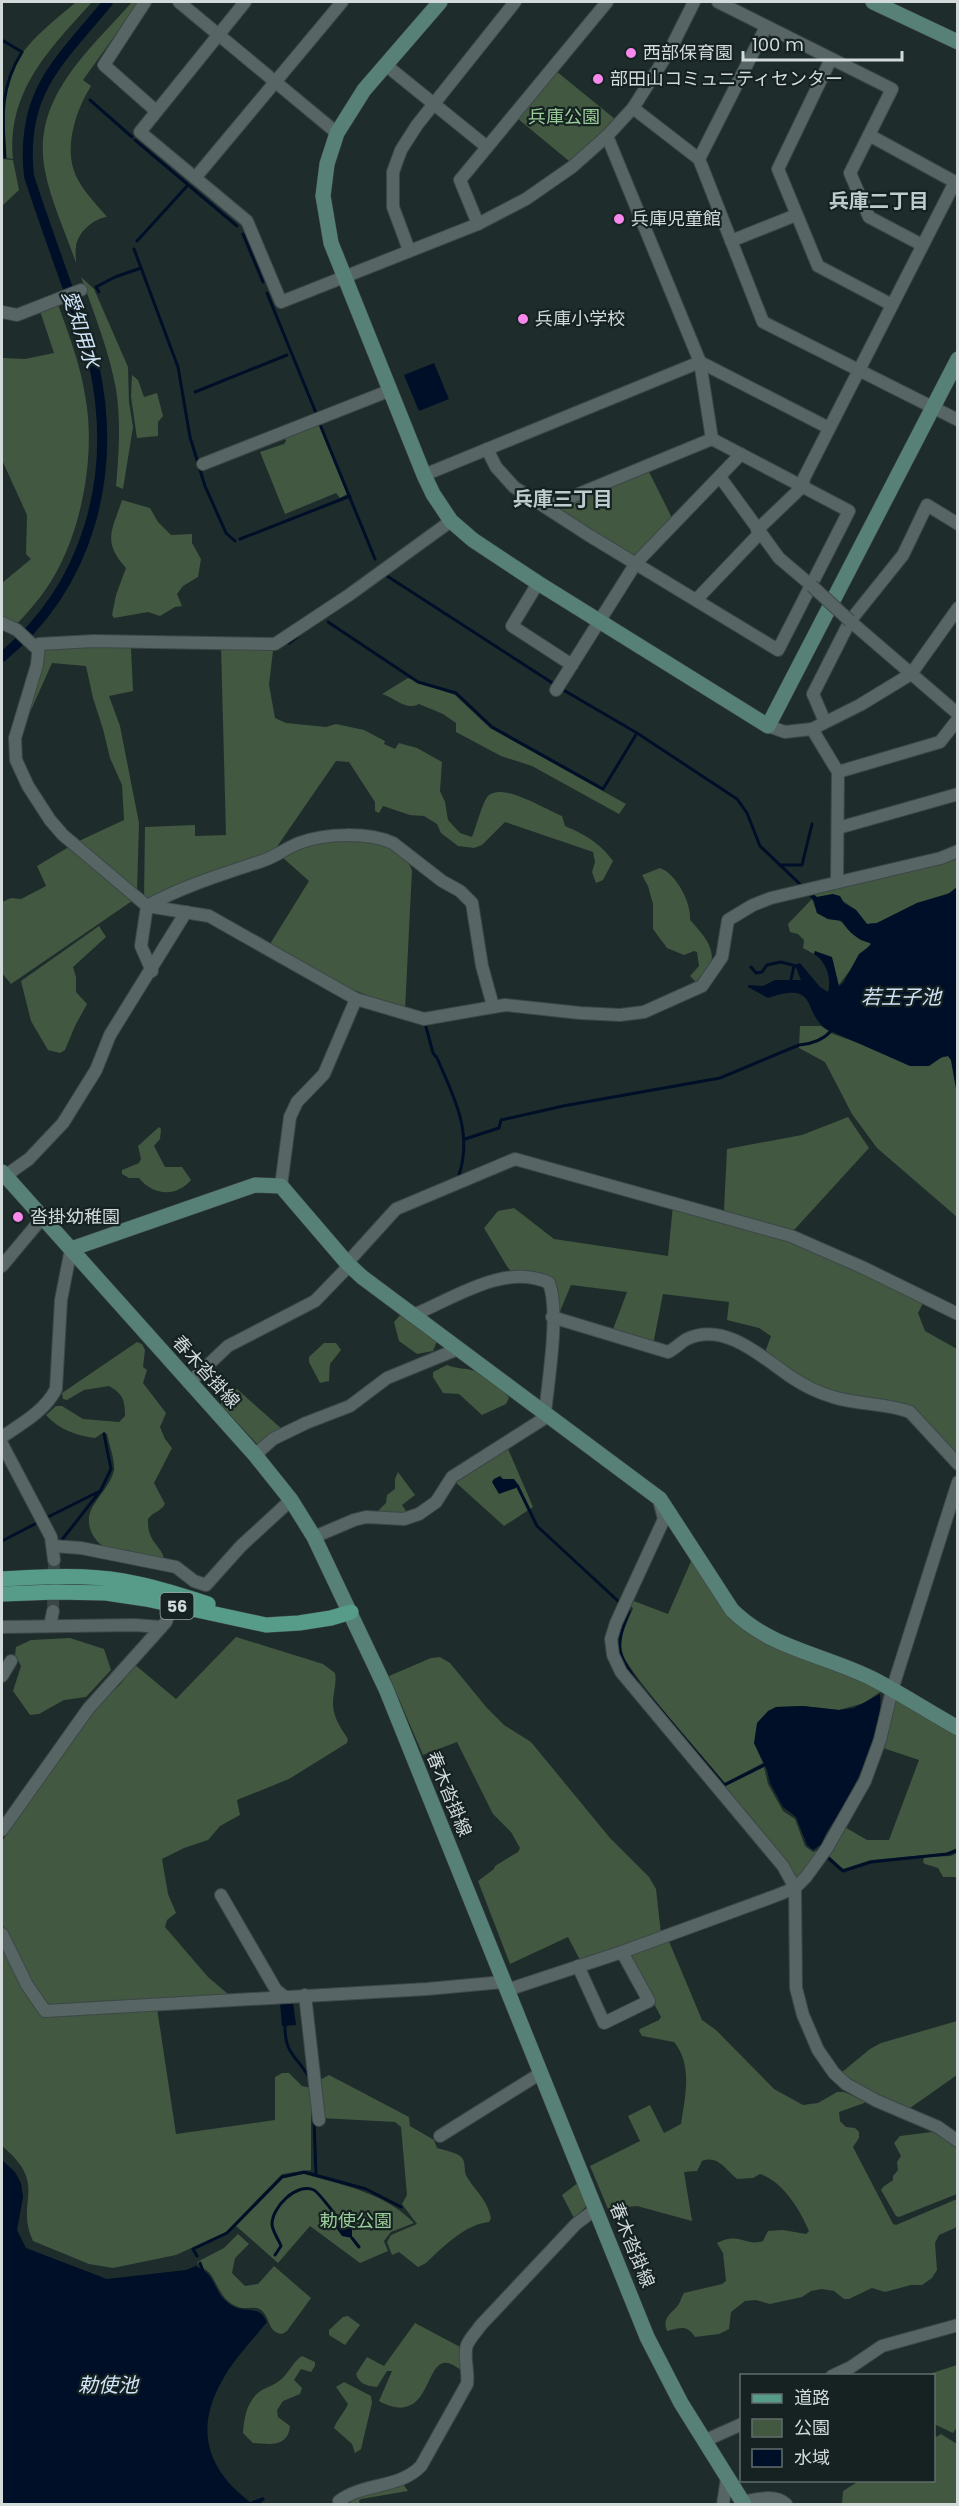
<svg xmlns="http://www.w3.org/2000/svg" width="959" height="2506" font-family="Poppins,'Noto Sans JP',sans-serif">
	<rect width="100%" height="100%" fill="#1f2c2c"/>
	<!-- green -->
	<g fill="#425841">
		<path d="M76 2H92C50 49 7 90 13 159L6 158C5 133 2 104 9 79 19 46 52 23 76 2Z"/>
		<path d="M132 2H139L83 80 91 86C76 110 63 148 76 176 83 191 96 204 107 217 94 218 77 233 76 247 75 252 76 258 76 263 66 233 51 202 45 171 31 98 89 51 132 2Z"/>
		<polygon points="556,71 615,119 594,141 569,161 517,118"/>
		<polygon points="2,159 13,160 19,190 2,206"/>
		<path d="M81 277 94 289 128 367 129 402 133 427 123 489 116 486C119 454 121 421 116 389 109 351 94 313 81 277Z"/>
		<path d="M57 302C68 332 80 364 85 395 96 451 83 528 53 578 43 595 30 610 16 625L2 619V583L31 559 26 554 27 515 2 460V358L25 359 54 353 39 308Z"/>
		<polygon points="132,375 138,380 144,397 157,393 163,416 158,422 158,436 137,438 131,397"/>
		<polygon points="318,423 347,494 340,498 336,493 285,514 260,452 284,444 286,441 284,436"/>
		<polygon points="649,472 672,518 637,554 630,555 561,512 561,506"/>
		<path d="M122 500 150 508 158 522 171 535 192 534V543L201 559 198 577 183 586 177 594 182 606 175 607 160 616 148 612 114 618 112 615 116 595 126 568C102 541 112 531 122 500Z"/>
		<polygon points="128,645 131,648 133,691 109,696 120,726 139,823 137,892 79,841 124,820 122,785 110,758 103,729 93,698 86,666 52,663 22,730 46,646"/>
		<path d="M221 646 269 647 273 651 269 685 275 718 286 723 326 727 336 724 364 730 385 741 384 744 395 749 399 743 417 748 442 762 440 791 445 802 448 820 460 833 472 837C476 828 482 803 488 796 502 782 543 808 562 816L565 826C586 835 600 843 613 861L603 880 596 883 592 872 595 862 593 852 505 822 482 845 474 848 458 846 441 833 437 824 424 816 410 815 383 806 379 813 375 811V802L349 762 336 761 274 851 149 901 144 898 145 827 195 825V836L226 835Z"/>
		<path d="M408 678 455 695 490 728 626 804 619 814 532 766 501 756 456 732V723L443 714 419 704C405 711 396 698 382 694Z"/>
		<path d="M343 839C372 842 399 839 412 870L405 1010 346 987 270 944 309 881 281 856 299 845Z"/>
		<polygon points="72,845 132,901 11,984 2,973 2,902 11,898 21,899 46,886 37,866"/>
		<polygon points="957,855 957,887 956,891 917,903 877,923 867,924 856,910 833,894 817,897 810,892"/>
		<path d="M660 868C677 874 692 905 690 920 700 931 716 947 711 964L696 982 690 976 699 966 697 952 694 951 684 955 667 948 653 929V904L648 886 642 875Z"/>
		<polygon points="812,899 817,913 828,919 839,920 860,940 871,943 838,986 833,961 815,951 814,954 803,948 804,940 798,934 790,932 788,924"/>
		<polygon points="99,926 106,937 73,967 76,977 76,992 87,1004 75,1026 65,1050 60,1053 48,1050 31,1021 21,981"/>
		<polygon points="800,1026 821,1026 833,1034 875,1049 910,1066 948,1056 951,1060 958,1095 957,1217 877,1148 852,1114 825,1062 799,1048"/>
		<polygon points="848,1117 869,1148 795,1229 787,1232 726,1214 724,1209 727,1149 802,1135"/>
		<path d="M159 1127 161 1129 160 1139 154 1146 165 1167H182L191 1180C177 1197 153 1196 139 1178H129L122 1174V1170L139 1163 141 1159 138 1146Z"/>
		<polygon points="673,1205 778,1234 924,1301 918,1313 925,1331 957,1349 957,1461 914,1412 829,1394 764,1355 771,1336 759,1328 727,1320 729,1302 663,1294 653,1345 612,1332 627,1292 571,1285 558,1316 554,1288 517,1276 508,1268 484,1228 498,1211 514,1208 554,1239 668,1256"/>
		<polygon points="403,1312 437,1341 433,1351 417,1354 399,1341 394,1322"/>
		<path d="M137 1342 142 1344 145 1350 143 1367 147 1370 143 1383 166 1413 160 1427 165 1439 172 1448 154 1483 165 1504C160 1512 153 1512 148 1519 147 1544 162 1544 165 1562 152 1559 141 1556 130 1551 125 1549 117 1551 112 1550 95 1546 84 1526 91 1510 97 1497 111 1485 114 1470 115 1460 109 1444 107 1434L104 1432 95 1438C77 1436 58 1429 46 1415L56 1406H62L83 1419 119 1422 125 1416C125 1400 123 1394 109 1386L84 1390 67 1400 63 1399 62 1393Z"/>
		<polygon points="324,1343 336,1343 341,1350 330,1364 329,1381 320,1383 309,1362 309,1357"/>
		<path d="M447 1365C456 1369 466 1368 475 1371 486 1374 503 1388 509 1398L506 1404 482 1415 459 1394 443 1393 433 1377V1372Z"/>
		<polygon points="237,1389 283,1430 261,1445 257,1444 221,1405 221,1400"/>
		<polygon points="506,1444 533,1507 504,1526 452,1479"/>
		<polygon points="398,1472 415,1495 402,1505 408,1514 381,1515 378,1511 386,1503 387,1495 395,1489 395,1479"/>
		<path d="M692 1559 736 1622 754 1636 883 1690 864 1703 839 1710 802 1706 776 1707 754 1743 763 1763 725 1783C707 1760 623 1668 620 1648 619 1635 629 1620 633 1608L629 1605 631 1600 668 1614Z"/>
		<path d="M236 1637 323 1664 335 1673C337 1684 333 1692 333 1703 333 1717 340 1727 348 1739L347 1743 289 1779 237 1800 240 1815 220 1826 208 1840 184 1848 162 1859 168 1894 176 1913 167 1920 165 1927 208 1977 228 1994 49 2009 28 1981 22 1962 2 1924V1841L41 1786 59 1752 104 1695C119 1691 126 1676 134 1664L176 1699Z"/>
		<polygon points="70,1638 104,1649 111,1670 86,1697 64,1700 39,1714 30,1715 13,1691 21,1666 15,1655 16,1647 31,1640"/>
		<polygon points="440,1657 450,1663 487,1708 504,1725 531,1742 610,1838 649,1877 656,1889 661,1934 581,1962 568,1937 510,1964 478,1881 494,1869 495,1866 518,1852 520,1848 511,1832 493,1814 457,1742 423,1755 389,1676 431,1658"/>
		<polygon points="902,1700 957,1735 957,1848 947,1853 871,1860 843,1869 827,1854 843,1826 867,1840 889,1840 919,1760 883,1748 895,1702"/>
		<polygon points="764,1767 768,1784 783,1811 795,1819 805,1846 813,1852 819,1850 796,1881 787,1861 724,1787"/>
		<polygon points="957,1853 957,1877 943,1877 938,1868 925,1864 923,1862 924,1857 951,1856"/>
		<path d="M668 1939 702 2020 716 2030 774 2089 803 2105 818 2103 837 2092H844L867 2102 839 2112 840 2121 846 2127 855 2128 859 2132V2138L853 2147 893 2224 896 2225 957 2199V2227L939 2235 935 2243 937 2270 932 2278 922 2285H911L885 2292 872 2288 849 2299H844L834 2291 822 2289 811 2291 802 2297 770 2304 756 2300 745 2301 731 2312 729 2329 719 2334 695 2337C687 2324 680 2328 667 2331 661 2316 674 2313 680 2302 681 2299 682 2296 684 2293L722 2284 726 2281 723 2253 717 2243C740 2231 745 2247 763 2241L768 2231 783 2230 806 2234 809 2231C799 2208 783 2182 760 2174L753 2178 737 2179C725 2169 718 2155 702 2161L697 2171 684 2172 692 2221 637 2206 608 2209 590 2166 640 2141 628 2116 650 2105 664 2133 681 2124C685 2097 693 2065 674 2042L642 2036 639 2031 640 2029 659 2020 661 2017 628 1955Z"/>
		<path d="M2 1940 45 2014 157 2008 176 2134 275 2120V2077L282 2073H289L302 2086 311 2088V2170L282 2174 226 2232 176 2255 113 2268 89 2264 33 2241C14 2200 50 2186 2 2146Z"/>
		<polygon points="957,2021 957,2075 910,2108 866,2089 841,2073 870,2049 881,2043"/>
		<path d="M329 2075 409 2117 410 2126 434 2140 437 2148C444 2150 454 2152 460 2156 467 2161 463 2171 467 2177 476 2192 487 2199 491 2218L489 2222C465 2224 442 2248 426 2263L418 2267 399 2252 392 2255 387 2242 391 2235 417 2224 402 2204 407 2195 401 2127 395 2122 321 2118 318 2081Z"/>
		<polygon points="932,2132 942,2137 957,2149 957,2194 899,2217 896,2216 881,2190 883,2187 893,2180 893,2176 898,2170 897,2162 901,2156 894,2143 900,2136"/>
		<path d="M304 2174C343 2185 385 2193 414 2223L391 2232 384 2241 388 2251 360 2263 310 2226 278 2263 236 2226 283 2178Z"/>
		<polygon points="579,2182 588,2205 574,2218 562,2195"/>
		<path d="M238 2234 249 2244 235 2258 232 2273 245 2286 258 2284 274 2266 311 2298 287 2331 282 2334C267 2332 271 2318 261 2310 255 2305 246 2310 238 2307 222 2301 219 2287 211 2275 207 2269 200 2268 197 2262L224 2248Z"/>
		<polygon points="348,2316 360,2325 345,2345 329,2335 329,2330 343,2317"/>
		<path d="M415 2323 462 2348 464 2372C459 2369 452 2363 447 2363 424 2359 431 2429 379 2401L392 2371H387L377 2387C367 2386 359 2384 356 2374L367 2357 384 2366Z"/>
		<path d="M302 2356 315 2362V2366L311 2372 301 2369 294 2380 302 2388 300 2394 283 2401 277 2410 278 2417 290 2426C288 2448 269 2444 253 2443L243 2433C244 2418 247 2399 262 2390 267 2387 274 2385 279 2381 289 2374 292 2362 302 2356Z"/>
		<polygon points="957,2365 957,2427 953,2433 934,2424 934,2376 926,2375"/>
		<path d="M344 2382 371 2396 372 2403 361 2449 355 2453 352 2444 334 2428C338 2418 344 2413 348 2404L336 2387Z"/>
		<polygon points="941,2434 957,2444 957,2504 842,2504 843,2491 859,2481 934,2480 934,2438"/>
		<polygon points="403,2484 408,2491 361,2499 359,2501 360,2504 350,2504 351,2499"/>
	</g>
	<!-- water -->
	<g fill="#000f28">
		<polygon points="434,363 449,399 419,411 404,375"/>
		<path d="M957 887V1095L951 1060 948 1056 942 1057 929 1066H910L826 1029C802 1012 819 980 768 998L748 987V985L763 986 775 980H801L795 965 800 963 820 987 828 992C832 979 826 961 814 954L815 951 832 957 839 986 843 983 859 954 871 945 870 943C857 939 849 933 842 921L828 919 817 913 814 901 802 888H805L817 897 833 894 840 896 844 903 856 910 867 924 877 923 917 903 948 894Z"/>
		<polygon points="500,1476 503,1479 514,1479 517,1483 516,1488 499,1494 492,1482 494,1479"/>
		<path d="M880 1694C884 1735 859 1777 840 1812 834 1822 824 1834 822 1844L813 1850 807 1845 796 1817 783 1807 770 1783 767 1770 754 1743 757 1723 768 1711 776 1707 803 1706 839 1710 854 1708Z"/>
		<polygon points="293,2002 296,2025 282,2026 280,2003"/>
		<path d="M2 2160 15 2172 21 2183 23 2197 17 2230 26 2248 107 2279 186 2270 196 2266C200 2269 206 2271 208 2274 217 2285 217 2296 231 2305 246 2315 258 2303 267 2322 252 2341 233 2360 222 2381 194 2430 208 2470 250 2502L263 2497 265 2499 260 2504H2Z"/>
		<polygon points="338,2219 352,2225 352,2238 342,2236 337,2229"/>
	</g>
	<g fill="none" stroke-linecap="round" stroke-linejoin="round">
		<!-- stream -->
		<g stroke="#000f28" stroke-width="3">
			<path d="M2 40 22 52C0 87 2 117 5 157"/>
			<polyline points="90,100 132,137"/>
			<polyline points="135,140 237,226"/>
			<polyline points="243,234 263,282"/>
			<polyline points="137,241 188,185"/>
			<polyline points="134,249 178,367 190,437 205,486 226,533 235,541"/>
			<polyline points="99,292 96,287 115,277 141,268"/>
			<polyline points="267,293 316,413"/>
			<polyline points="195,392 287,355"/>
			<polyline points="319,422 375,559"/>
			<polyline points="240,539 350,496"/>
			<polyline points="384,574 554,684"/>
			<polyline points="328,622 418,682 456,693 492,727 603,789 637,733"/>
			<polyline points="289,643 297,637"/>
			<polyline points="560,688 637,733 737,799 747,813 760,846 802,886"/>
			<polyline points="780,865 802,865 812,824"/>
			<polyline points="751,967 756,973 762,972 767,965 781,962 796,966"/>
			<polyline points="790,984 794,966"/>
			<path d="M425 1023 433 1053 437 1058C454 1097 473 1132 459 1175"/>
			<path d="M465 1139 499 1128 501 1120 563 1106 720 1078 799 1045C811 1044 823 1040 831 1031"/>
			<polyline points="517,1485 537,1526 618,1601"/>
			<polyline points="48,1517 100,1491"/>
			<polyline points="2,1541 35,1524"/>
			<polyline points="61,1541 101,1490 111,1469 104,1434"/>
			<path d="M629 1611C616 1645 615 1653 638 1683"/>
			<polyline points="648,1695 724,1785 764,1765"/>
			<polyline points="828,1858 843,1871 871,1862 947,1854 958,1850"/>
			<path d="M285 2026C285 2056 297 2055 310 2079"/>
			<polyline points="314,2121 316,2175"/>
			<polyline points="352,2238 359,2247"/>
			<path d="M275 2255 281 2246C279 2240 272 2231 272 2224 272 2207 297 2182 314 2190 318 2192 335 2214 338 2219"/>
			<polyline points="197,2256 193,2249 227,2233 282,2177 304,2172 366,2189 401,2207"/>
			<polyline points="200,2263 203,2271"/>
		</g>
		<!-- canal -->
		<path stroke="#000f28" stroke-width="10" d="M2 657C89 585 118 475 94 365 90 346 82 327 75 309 60 265 43 220 29 176 20 92 59 62 108 2"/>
		<!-- street-tunnel -->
		<polyline stroke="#3a4646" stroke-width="12" stroke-dasharray="12 6" stroke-linecap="butt" points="53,1611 54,1560"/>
		<!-- street casing -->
		<g stroke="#3d4747" stroke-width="14">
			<g id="street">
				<polyline points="145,2 104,65 156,111"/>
				<polyline points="179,2 337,133"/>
				<polyline points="245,2 140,132 247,221 281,302 478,224 526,199 572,167 607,136 633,108 670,50 694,2"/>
				<polyline points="718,2 892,89 850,173 869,217 922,245"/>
				<polyline points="831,59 778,169 818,266 892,305"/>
				<polyline points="387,66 487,147"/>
				<polyline points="633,108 699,159 763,322 958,420"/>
				<polyline points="607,136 700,362 712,439"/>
				<polyline points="699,159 766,27"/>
				<polyline points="195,178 342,2"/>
				<polyline points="478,224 460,180 607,2"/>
				<polyline points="731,241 796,215"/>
				<polyline points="409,250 393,207 393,172 401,150 417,125 515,2"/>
				<polyline points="2,312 17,315 81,290"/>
				<polyline points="487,449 496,467 514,487 590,536 778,650 849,511 712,439"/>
				<polyline points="203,464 391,390"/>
				<polyline points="424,475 700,362 829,428"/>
				<polyline points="720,477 779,558 812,586"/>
				<polyline points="547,507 712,439"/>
				<polyline points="451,521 349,595 275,644 93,641 39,644 37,665 15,738 16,760 28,786 50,820 63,835 147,906 209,916 356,999 424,1019 505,1005 580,1013 620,1015 644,1012 702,986 722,957 728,920 753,905 771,898 941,858 958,851"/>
				<polyline points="757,530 803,486 804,478 955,182 869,135"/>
				<polyline points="538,583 512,626 572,665"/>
				<polyline points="696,600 759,534"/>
				<polyline points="850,621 958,714"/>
				<polyline points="2,623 17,630 35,647"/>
				<polyline points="556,690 636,563 741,454"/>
				<polyline points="825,722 813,694 850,621 903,555 927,505 958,524"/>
				<polyline points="768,726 785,732 812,729 860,705 911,674 958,608"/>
				<polyline points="812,729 838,772 837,880"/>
				<polyline points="838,772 940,742 958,719"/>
				<polyline points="838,828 958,794"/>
				<path d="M147 906C183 886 223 874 262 861 275 857 286 848 299 843 325 833 368 832 393 843L442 881 460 891 472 903 482 966 493 1006"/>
				<polyline points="147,906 141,946 152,971"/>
				<polyline points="5,1176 29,1159 63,1123 96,1070 110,1035 186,912"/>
				<polyline points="281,1186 290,1117 297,1102 324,1074 356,999"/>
				<polyline points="2,1266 43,1217"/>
				<path d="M413 1315C453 1299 505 1262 549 1283 560 1312 548 1381 545 1414"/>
				<path d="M552 1317 668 1352C675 1349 681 1342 687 1339 725 1321 763 1358 791 1377 803 1385 819 1393 833 1397 858 1405 885 1403 910 1412L958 1464"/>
				<polyline points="189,1383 228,1346 315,1301 345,1270 347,1263 396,1209 515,1159 791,1236 864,1268 958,1314"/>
				<path d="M2 1437C21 1424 45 1411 56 1389L61 1300 71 1249"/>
				<polyline points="2,1444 51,1537 54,1560"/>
				<polyline points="255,1455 273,1439 306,1423 350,1406 387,1378 458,1349"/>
				<polyline points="660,1504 664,1519 616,1623 611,1639 613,1655 621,1672 783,1866 795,1888 796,1988 803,2015 818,2050 834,2073 846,2084 877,2101 938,2127 958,2141"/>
				<polyline points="314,1537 354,1520 366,1517 404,1519 419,1514 436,1502 452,1477 548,1416"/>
				<polyline points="53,1546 81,1548 176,1567 194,1581 206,1585 241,1546 291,1500"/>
				<polyline points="50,1626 53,1611"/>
				<polyline points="2,1627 135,1625 161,1627"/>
				<polyline points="2,1676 11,1661"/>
				<polyline points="2,1830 88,1709 166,1622 172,1605"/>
				<polyline points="221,1895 276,1990 285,1997"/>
				<polyline points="2,1934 27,1985 45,2011 427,1989 503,1982"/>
				<polyline points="578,1966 604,2023 649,2001 622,1952"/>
				<polyline points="507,1990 622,1952 775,1896 795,1888 806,1877 827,1848 865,1781 880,1740 892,1690 958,1482"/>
				<polyline points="305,1995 319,2120"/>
				<polyline points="440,2136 541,2073"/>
				<polyline points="832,2376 851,2367 882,2346 958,2325"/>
				<polyline points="704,2441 742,2424"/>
				<path d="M742 2502C757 2499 775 2494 786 2504"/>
				<path d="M341 2504 339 2501C364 2482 399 2489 421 2466L467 2384C469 2372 463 2355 467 2345 470 2338 477 2331 481 2325L576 2224 596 2209"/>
				<polyline points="723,2504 727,2478"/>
			</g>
		</g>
		<!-- secondary casing -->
		<g stroke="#3d4747" stroke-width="16">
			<g id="secondary">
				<polyline points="440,2 364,90 337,133 327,164 323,196 331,243 424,475 433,494 451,521 473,540 538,583 768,726 958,359"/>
				<polyline points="873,2 958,42"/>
				<polyline points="2,1172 255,1455 291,1500 314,1537 386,1689 647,2337 681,2403 744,2504"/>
				<path d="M71 1249 255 1185 281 1186 347 1263 362 1277 660 1499 732 1610C771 1649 826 1655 873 1679 902 1694 929 1712 958 1728"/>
			</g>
		</g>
		<!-- primary casing -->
		<g stroke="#3d4747" stroke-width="16">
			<g id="primary">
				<path d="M2 1579C41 1577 83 1574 123 1581 152 1586 180 1595 208 1604"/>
				<polyline points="2,1594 56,1592 106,1593 146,1599 266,1625 299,1623 331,1618 351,1612"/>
			</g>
		</g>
		<!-- street -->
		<use href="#street" stroke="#576565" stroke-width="12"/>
		<!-- secondary -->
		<use href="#secondary" stroke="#578077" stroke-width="15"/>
		<!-- primary -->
		<use href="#primary" stroke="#569c88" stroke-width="15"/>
		<!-- street-bridge casing -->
		<g stroke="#3d4747" stroke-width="14" stroke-linecap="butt">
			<polyline id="street-bridge" points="812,586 850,621"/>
		</g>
		<!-- street-bridge -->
		<use href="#street-bridge" stroke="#576565" stroke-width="12"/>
	</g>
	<!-- markers -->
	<g fill="#f788ec" stroke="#162222" stroke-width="2">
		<circle cx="631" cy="53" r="6"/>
		<circle cx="598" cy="79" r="6"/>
		<circle cx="619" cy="219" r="6"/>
		<circle cx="523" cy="319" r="6"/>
		<circle cx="18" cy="1217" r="6"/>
	</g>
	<g text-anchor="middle" stroke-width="4.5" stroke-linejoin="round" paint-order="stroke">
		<!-- shield labels -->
		<rect fill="#162222" stroke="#9aa3a3" stroke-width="1.5" x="160.5" y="1593" width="33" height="26" rx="4.5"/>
		<g font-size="16" font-weight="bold" fill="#d2dada">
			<text x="177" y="1612">56</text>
		</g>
		<!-- poi labels -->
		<g font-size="18" fill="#d2dada" stroke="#162222" text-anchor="start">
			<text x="643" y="59">西部保育園</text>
			<text x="610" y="85">部田山コミュニティセンター</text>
			<text x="631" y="225">兵庫児童館</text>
			<text x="535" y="325">兵庫小学校</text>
			<text x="30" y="1223">沓掛幼稚園</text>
		</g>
		<!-- park labels -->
		<g font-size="18" fill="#9bcd99" stroke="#162222">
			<text x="564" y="123">兵庫公園</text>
			<text x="356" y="2227">勅使公園</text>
		</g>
		<!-- street labels -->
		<g font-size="18" fill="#d2dada" stroke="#162222">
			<text transform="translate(206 1372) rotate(48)" y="6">春木沓掛線</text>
			<text transform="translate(449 1794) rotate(68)" y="6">春木沓掛線</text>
			<text transform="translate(632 2245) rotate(68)" y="6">春木沓掛線</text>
		</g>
		<!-- neighbourhood labels -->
		<g font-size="20" font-weight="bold" fill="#bdcdcd" stroke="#162222">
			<text x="879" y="208">兵庫二丁目</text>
			<text x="563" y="506">兵庫三丁目</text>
		</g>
		<!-- water labels -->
		<g font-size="20" font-style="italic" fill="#d1e5fa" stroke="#162222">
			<text transform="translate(81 329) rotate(72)" y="7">愛知用水</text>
			<text x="901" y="1004">若王子池</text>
			<text x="108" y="2392">勅使池</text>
		</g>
	</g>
	<!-- border -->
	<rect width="959" height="2506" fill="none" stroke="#d2dada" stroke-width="6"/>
	<!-- legend -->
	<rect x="740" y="2374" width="195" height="108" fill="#162222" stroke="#616c6c" stroke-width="1.5"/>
	<rect x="752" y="2394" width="30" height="9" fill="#569c88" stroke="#616c6c" stroke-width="1.5"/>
	<text x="794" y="2404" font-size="18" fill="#d2dada">道路</text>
	<rect x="752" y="2419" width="30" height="18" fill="#425841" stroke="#616c6c" stroke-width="1.5"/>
	<text x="794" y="2434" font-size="18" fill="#d2dada">公園</text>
	<rect x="752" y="2449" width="30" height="18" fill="#000f28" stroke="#616c6c" stroke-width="1.5"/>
	<text x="794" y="2464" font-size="18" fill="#d2dada">水域</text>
	<!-- scale -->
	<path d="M743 51v9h159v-9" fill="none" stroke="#d2dada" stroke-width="3"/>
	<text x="752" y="51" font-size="18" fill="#d2dada" stroke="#162222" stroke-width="4.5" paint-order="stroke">100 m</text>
</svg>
